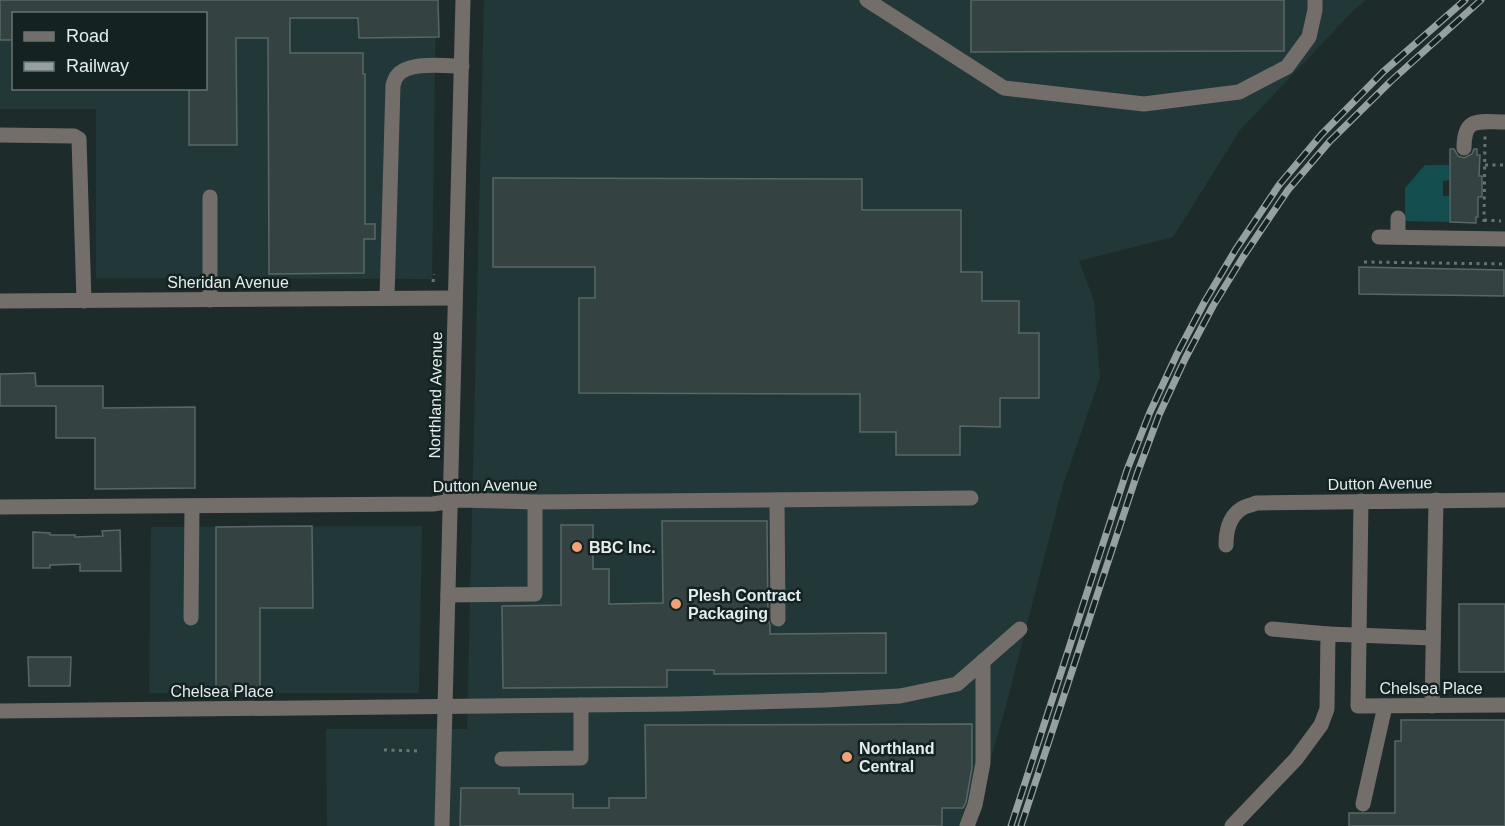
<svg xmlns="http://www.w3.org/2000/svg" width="1505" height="826" font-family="Arial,sans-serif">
	<rect width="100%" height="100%" fill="#1e2b2b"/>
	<!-- built -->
	<g fill="#223838" fill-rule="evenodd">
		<path d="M0 0H436L432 279 96 278V109H0ZM14 14H206V88H14Z"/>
		<polygon points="484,0 1366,0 1354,10 1240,130 1173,237 1079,261 1094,301 1100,378 1063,485 1002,721 970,826 327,826 326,729 467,729"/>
		<polygon points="422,526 419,693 149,693 151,527"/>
	</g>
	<!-- green -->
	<polygon fill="#144d4d" points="1425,165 1449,165 1449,180 1443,181 1443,196 1449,196 1449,222 1405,221 1405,188"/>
	<!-- building -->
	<g fill="#344242" stroke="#586767" stroke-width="1.5">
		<polygon points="0,0 438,0 439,37 359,38 358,18 290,18 290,53 363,53 363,74 365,74 365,224 375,224 375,239 364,239 364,273 269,274 268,38 236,38 237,145 189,145 189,88 206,88 206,14 14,14 14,40 0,40"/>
		<polygon points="971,0 1284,0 1284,51 971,52"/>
		<polygon points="1450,149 1454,149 1458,156 1464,158 1472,154 1474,149 1477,149 1477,155 1480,155 1479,176 1482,176 1482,197 1478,197 1478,217 1476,217 1476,223 1450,222"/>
		<polygon points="493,178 862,179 862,210 961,210 961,272 982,272 982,301 1019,301 1019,333 1039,333 1039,398 1000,398 1000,427 960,426 960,455 896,455 896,432 860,432 860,394 579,393 579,298 595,298 595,267 493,267"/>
		<polygon points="1359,267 1504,270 1504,296 1359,294"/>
		<polygon points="35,373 36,386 103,386 103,408 195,407 195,488 95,489 95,438 56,438 56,406 0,406 0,374"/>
		<polygon points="662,521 767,521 768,619 770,625 770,634 886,633 886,673 714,674 714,670 667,670 667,687 503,688 502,606 561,605 561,525 593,525 593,569 609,569 609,604 663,603"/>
		<polygon points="312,526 313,608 260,608 260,690 216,690 216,527"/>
		<polygon points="120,530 121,571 80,571 80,564 50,565 50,568 33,568 33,532 50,533 50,535 75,535 75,537 103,536 102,531"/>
		<rect x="1459" y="604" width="46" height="68"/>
		<polygon points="28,657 71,657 70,686 29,686"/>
		<polygon points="1401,720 1505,720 1505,826 1349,826 1349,813 1395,813 1395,741 1401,741"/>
		<polygon points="972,724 972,768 966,802 963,808 942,808 942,826 460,826 461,788 519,788 519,794 573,794 573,808 609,808 609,798 646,798 645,725"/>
	</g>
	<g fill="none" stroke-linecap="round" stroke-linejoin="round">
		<!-- path -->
		<g stroke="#697474" stroke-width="3" stroke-dasharray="3 4.5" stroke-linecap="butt">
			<polyline points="1485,165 1505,165"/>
			<polyline points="1484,220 1501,221"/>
			<polyline points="1484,222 1485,136"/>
			<polyline points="1364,262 1505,264"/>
			<polyline points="433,282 434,274"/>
			<polyline points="384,750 421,751"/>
		</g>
		<!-- minor -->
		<g stroke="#746e6b" stroke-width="15">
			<polyline points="867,0 1004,88 1144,104 1239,92 1287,67 1309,37 1315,10 1315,0"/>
			<polyline points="0,135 74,136 79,139 84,301"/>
			<path d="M1464 148C1464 116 1479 122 1505 122"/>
			<polyline points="210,197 210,300"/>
			<polyline points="1379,237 1505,239"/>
			<polyline points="1398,237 1398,218"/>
			<path d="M387 298 393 85C394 83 395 78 397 76 408 61 444 66 462 66"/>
			<polyline points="0,301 455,298"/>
			<polyline points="777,500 778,619"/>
			<polyline points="1361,501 1358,706 1505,705"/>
			<polyline points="0,507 433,504 459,500 535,502 971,498"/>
			<path d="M1226 545C1226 532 1229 517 1241 509 1245 506 1252 505 1256 503L1505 500"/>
			<polyline points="448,595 535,594 535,502"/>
			<polyline points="191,618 192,506"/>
			<polyline points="1272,629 1328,634"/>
			<polyline points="1432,706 1436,500"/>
			<polyline points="0,711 678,704 825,700 900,696 957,684 1020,629"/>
			<polyline points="502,759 581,758 581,705"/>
			<polyline points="1363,804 1385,706"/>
			<polyline points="442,826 463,0"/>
			<polyline points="967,826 975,805 983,763 983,661"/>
			<polyline points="1232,826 1296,759 1321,725 1327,709 1328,634 1433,638"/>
		</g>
		<!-- rail casing -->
		<g stroke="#97a0a0" stroke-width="7">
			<g id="rail">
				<polyline points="1011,826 1127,470 1150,412 1177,354 1205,301 1236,249 1279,185 1321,135 1383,72 1465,0"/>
				<polyline points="1021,826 1137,474 1159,415 1185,359 1213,306 1243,257 1288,190 1330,141 1391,81 1481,0"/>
			</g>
		</g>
		<!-- rail -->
		<use href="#rail" stroke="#152222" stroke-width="4.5" stroke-dasharray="14" stroke-linecap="butt"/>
	</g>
	<!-- markers -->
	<g fill="#f0a279" stroke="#152222" stroke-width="2">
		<circle cx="577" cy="547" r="6"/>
		<circle cx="676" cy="604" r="6"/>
		<circle cx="847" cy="757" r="6"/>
	</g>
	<g text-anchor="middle" stroke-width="5" stroke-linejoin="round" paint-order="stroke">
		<!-- street labels -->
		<g font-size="16" fill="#e4ecec" stroke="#152222">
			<text x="228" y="288">Sheridan Avenue</text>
			<text transform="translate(435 395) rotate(-89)" y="6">Northland Avenue</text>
			<text transform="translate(1380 483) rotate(-1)" y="6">Dutton Avenue</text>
			<text transform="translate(485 485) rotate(-1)" y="6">Dutton Avenue</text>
			<text x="1431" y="694">Chelsea Place</text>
			<text x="222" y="697">Chelsea Place</text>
		</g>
		<!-- poi labels -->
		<g font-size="16" font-weight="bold" fill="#e4ecec" stroke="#152222" text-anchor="start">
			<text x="589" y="553">BBC Inc.</text>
			<text x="688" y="601">Plesh Contract<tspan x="688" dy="18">Packaging</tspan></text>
			<text x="859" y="754">Northland<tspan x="859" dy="18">Central</tspan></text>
		</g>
	</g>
	<!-- legend -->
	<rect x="12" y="12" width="195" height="78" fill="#152222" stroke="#687373" stroke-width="1.5"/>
	<rect x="24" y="32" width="30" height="9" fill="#746e6b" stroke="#687373" stroke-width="1.5"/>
	<text x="66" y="42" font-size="18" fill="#e4ecec">Road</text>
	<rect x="24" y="62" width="30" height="9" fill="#97a0a0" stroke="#687373" stroke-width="1.5"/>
	<text x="66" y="72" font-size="18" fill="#e4ecec">Railway</text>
</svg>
